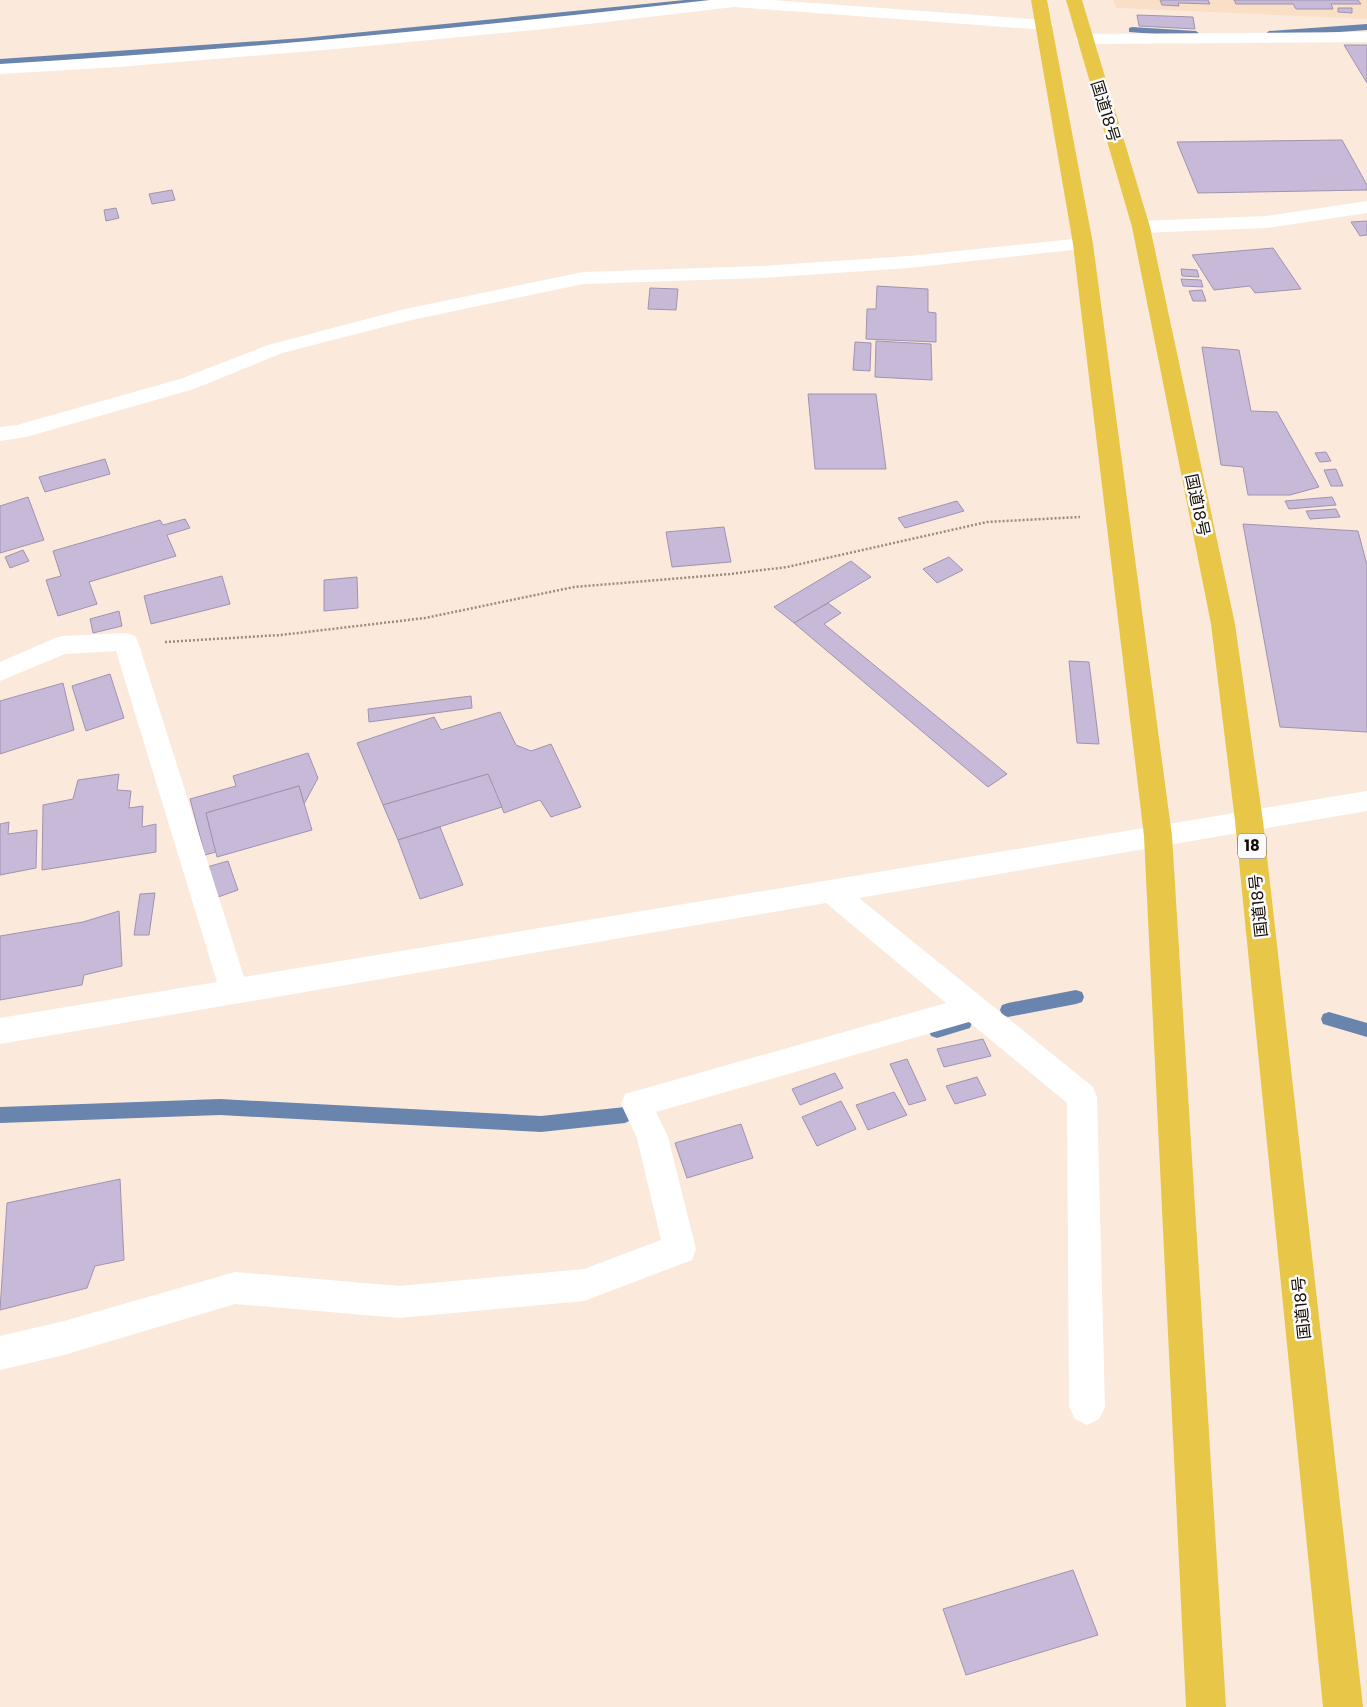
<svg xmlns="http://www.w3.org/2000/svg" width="1367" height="1707" font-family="Poppins,'Noto Sans JP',sans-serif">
	<rect width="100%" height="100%" fill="#fbeadb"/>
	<!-- built -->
	<polygon fill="#fadfc7" points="1113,0 1367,0 1367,19 1116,8"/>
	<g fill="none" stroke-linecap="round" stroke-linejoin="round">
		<!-- stream -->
		<g fill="#6984ad" fill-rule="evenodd">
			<polygon points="685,0 715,0 711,3 303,44 0,65 0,59 303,38"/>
			<polygon points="1367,24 1367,30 1269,37 1265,34 1269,31"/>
			<polygon points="1132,27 1196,31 1200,34 1196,37 1129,32 1129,28"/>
			<polygon points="1076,990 1082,992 1084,997 1082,1002 1076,1004 1008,1017 1002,1015 1000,1010 1002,1005 1008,1003"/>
			<polygon points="1329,1012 1367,1023 1367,1037 1323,1024 1321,1019 1323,1014"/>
			<polygon points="964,1016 970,1018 972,1023 970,1028 937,1038 931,1036 929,1031 931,1026"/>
			<polygon points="220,1099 541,1116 625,1107 631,1110 633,1115 631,1120 625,1123 541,1132 220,1115 0,1123 0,1107"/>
		</g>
	</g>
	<!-- building -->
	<g fill="#c7b9d8" stroke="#a093b0">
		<polygon points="1160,0 1208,0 1210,4 1178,3 1179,6 1162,5"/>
		<polygon points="1234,0 1358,0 1361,4 1331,4 1333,9 1296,9 1293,4 1236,4"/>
		<polygon points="1338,8 1352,8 1352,13 1338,12"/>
		<polygon points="1137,15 1193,17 1195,29 1139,26"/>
		<polygon points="1344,45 1367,45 1367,83"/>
		<polygon points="1342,140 1367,185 1367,190 1198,193 1177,142"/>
		<polygon points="172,190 175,200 152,204 149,194"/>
		<polygon points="116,208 119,218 106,221 104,210"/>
		<polygon points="1367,221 1367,235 1360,236 1351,222"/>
		<polygon points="1273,248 1301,289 1255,293 1250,286 1214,290 1192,255"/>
		<polygon points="1181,269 1197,270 1199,277 1182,276"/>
		<polygon points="1181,279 1201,280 1203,287 1183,286"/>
		<polygon points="877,286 928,289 928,312 936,313 936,342 866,339 867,309 876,309"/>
		<polygon points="650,288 678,289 676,310 648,309"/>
		<polygon points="1202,290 1206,301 1193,301 1189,291"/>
		<polygon points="876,341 931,344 932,380 875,377"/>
		<polygon points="855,342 871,343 870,371 853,370"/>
		<polygon points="1202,347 1239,350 1251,411 1277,412 1319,487 1290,495 1248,495 1243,467 1221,465"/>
		<polygon points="808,394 876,394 886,469 815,469"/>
		<polygon points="1326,452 1331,461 1320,462 1315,453"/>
		<polygon points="105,459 110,474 45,492 39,477"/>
		<polygon points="1336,469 1343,486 1331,486 1324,470"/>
		<polygon points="28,497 44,540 0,553 0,506"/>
		<polygon points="1332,497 1336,505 1289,509 1285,501"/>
		<polygon points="957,501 964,511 905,528 898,518"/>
		<polygon points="1336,509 1340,517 1310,519 1306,511"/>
		<polygon points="185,519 190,528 167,535 176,556 89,582 97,604 58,616 46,580 61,576 53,551 160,520 163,525"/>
		<polygon points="1243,524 1358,531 1367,565 1367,732 1280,727"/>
		<polygon points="724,527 731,562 672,567 666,532"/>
		<polygon points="23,550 29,561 10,568 5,557"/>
		<polygon points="949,557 963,570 937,583 923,569"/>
		<polygon points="851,561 871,577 794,623 774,607"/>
		<polygon points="222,576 230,604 151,624 144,596"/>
		<polygon points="357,577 358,608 324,611 324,580"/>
		<polygon points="828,603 841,613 824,624 1007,774 988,787 794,623"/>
		<polygon points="119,611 122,626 93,633 90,619"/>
		<polygon points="1069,661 1089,662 1099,744 1077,743"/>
		<polygon points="110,674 124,718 86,731 72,686"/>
		<polygon points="63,683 74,730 0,754 0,701"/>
		<polygon points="471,696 472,708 369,722 368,709"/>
		<polygon points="500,712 516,745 531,751 551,744 581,807 551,817 540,800 504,813 488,774 383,805 357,743 434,717 441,730"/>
		<polygon points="308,753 318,778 304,804 299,786 206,813 216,852 205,855 190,799 236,786 233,776"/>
		<polygon points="119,774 117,790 131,791 129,808 143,806 142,827 156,824 156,852 42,870 43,805 73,799 78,780"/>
		<polygon points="488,774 502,807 398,840 383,805"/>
		<polygon points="299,786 312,830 217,857 206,813"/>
		<polygon points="9,822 8,834 37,830 36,868 0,875 0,824"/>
		<polygon points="440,827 463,885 420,899 398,840"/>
		<polygon points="228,861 238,890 218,897 207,867"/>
		<polygon points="155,893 149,935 134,935 140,894"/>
		<polygon points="119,911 122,966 84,975 82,985 0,1000 0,936 83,922"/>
		<polygon points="983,1039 991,1056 944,1067 937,1049"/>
		<polygon points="907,1059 926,1100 909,1105 890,1064"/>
		<polygon points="835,1073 843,1088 800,1105 792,1089"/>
		<polygon points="977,1077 986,1095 955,1104 946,1086"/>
		<polygon points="894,1092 907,1115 868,1130 856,1105"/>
		<polygon points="841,1101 856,1129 817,1146 802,1117"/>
		<polygon points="741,1124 753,1158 687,1178 675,1143"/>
		<polygon points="120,1179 124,1260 95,1266 87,1288 0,1310 7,1203"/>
		<polygon points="1073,1570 1098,1635 966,1675 943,1609"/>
	</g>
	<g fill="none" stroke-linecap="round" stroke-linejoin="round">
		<!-- path -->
		<polyline stroke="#988b7f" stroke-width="2.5" stroke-dasharray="2 2" stroke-linecap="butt" points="165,642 281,635 425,618 574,587 730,574 787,567 987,522 1080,517"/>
		<!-- minor -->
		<g fill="#fff" fill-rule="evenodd">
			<path d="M710 0H772L1045 20 1051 22 1053 25 1051 28 1045 30 734 7 545 29 336 49 118 67 0 74V64C237 50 474 27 710 0Z"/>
			<polygon points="1367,32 1367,42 1084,44 1078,42 1076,39 1078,36 1084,34"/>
			<polygon points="1367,201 1367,213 1266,228 1141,233 1134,231 1132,227 1134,223 1141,221 1266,216"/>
			<polygon points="1083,238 1090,240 1093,244 1090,248 909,268 761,278 583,284 407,321 282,353 194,389 26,437 0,441 0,427 17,425 180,379 268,345 405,309 583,272 761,266 909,256"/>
			<polygon points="126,633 135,636 138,642 244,977 1367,791 1367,811 859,898 1093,1087 1097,1097 1105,1407 1099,1419 1087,1425 1075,1419 1069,1407 1067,1103 969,1022 656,1112 668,1137 696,1249 692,1260 584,1301 399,1318 235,1304 64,1355 0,1370 0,1336 64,1321 235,1272 399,1286 584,1269 661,1240 637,1138 621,1104 625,1094 946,1003 826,903 0,1044 0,1018 217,982 116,651 65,654 0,681 0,662 53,639 62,636"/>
		</g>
		<!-- trunk -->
		<g fill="#e8c648" fill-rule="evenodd">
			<polygon points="1031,0 1047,0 1093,244 1172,836 1226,1707 1186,1707 1144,836 1073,244"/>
			<polygon points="1066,0 1082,0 1150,227 1235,624 1263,821 1363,1707 1323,1707 1235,821 1211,624 1132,227"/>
		</g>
	</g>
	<g text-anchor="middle" stroke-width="5" stroke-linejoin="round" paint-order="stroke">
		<!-- shield labels -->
		<rect fill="#fbfbfb" stroke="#5a544f" stroke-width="1" x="1238" y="833.5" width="28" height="25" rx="4"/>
		<g font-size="15" font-weight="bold" fill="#150c05">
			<text x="1252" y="851">18</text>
		</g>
		<!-- street labels -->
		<g font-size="16" fill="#150c05" stroke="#fbfbfb">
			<text transform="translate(1106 111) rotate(73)" y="6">国道18号</text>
			<text transform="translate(1198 505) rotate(78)" y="6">国道18号</text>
			<text transform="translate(1258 906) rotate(-96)" y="6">国道18号</text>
			<text transform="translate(1301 1308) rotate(-96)" y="6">国道18号</text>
		</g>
	</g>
</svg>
